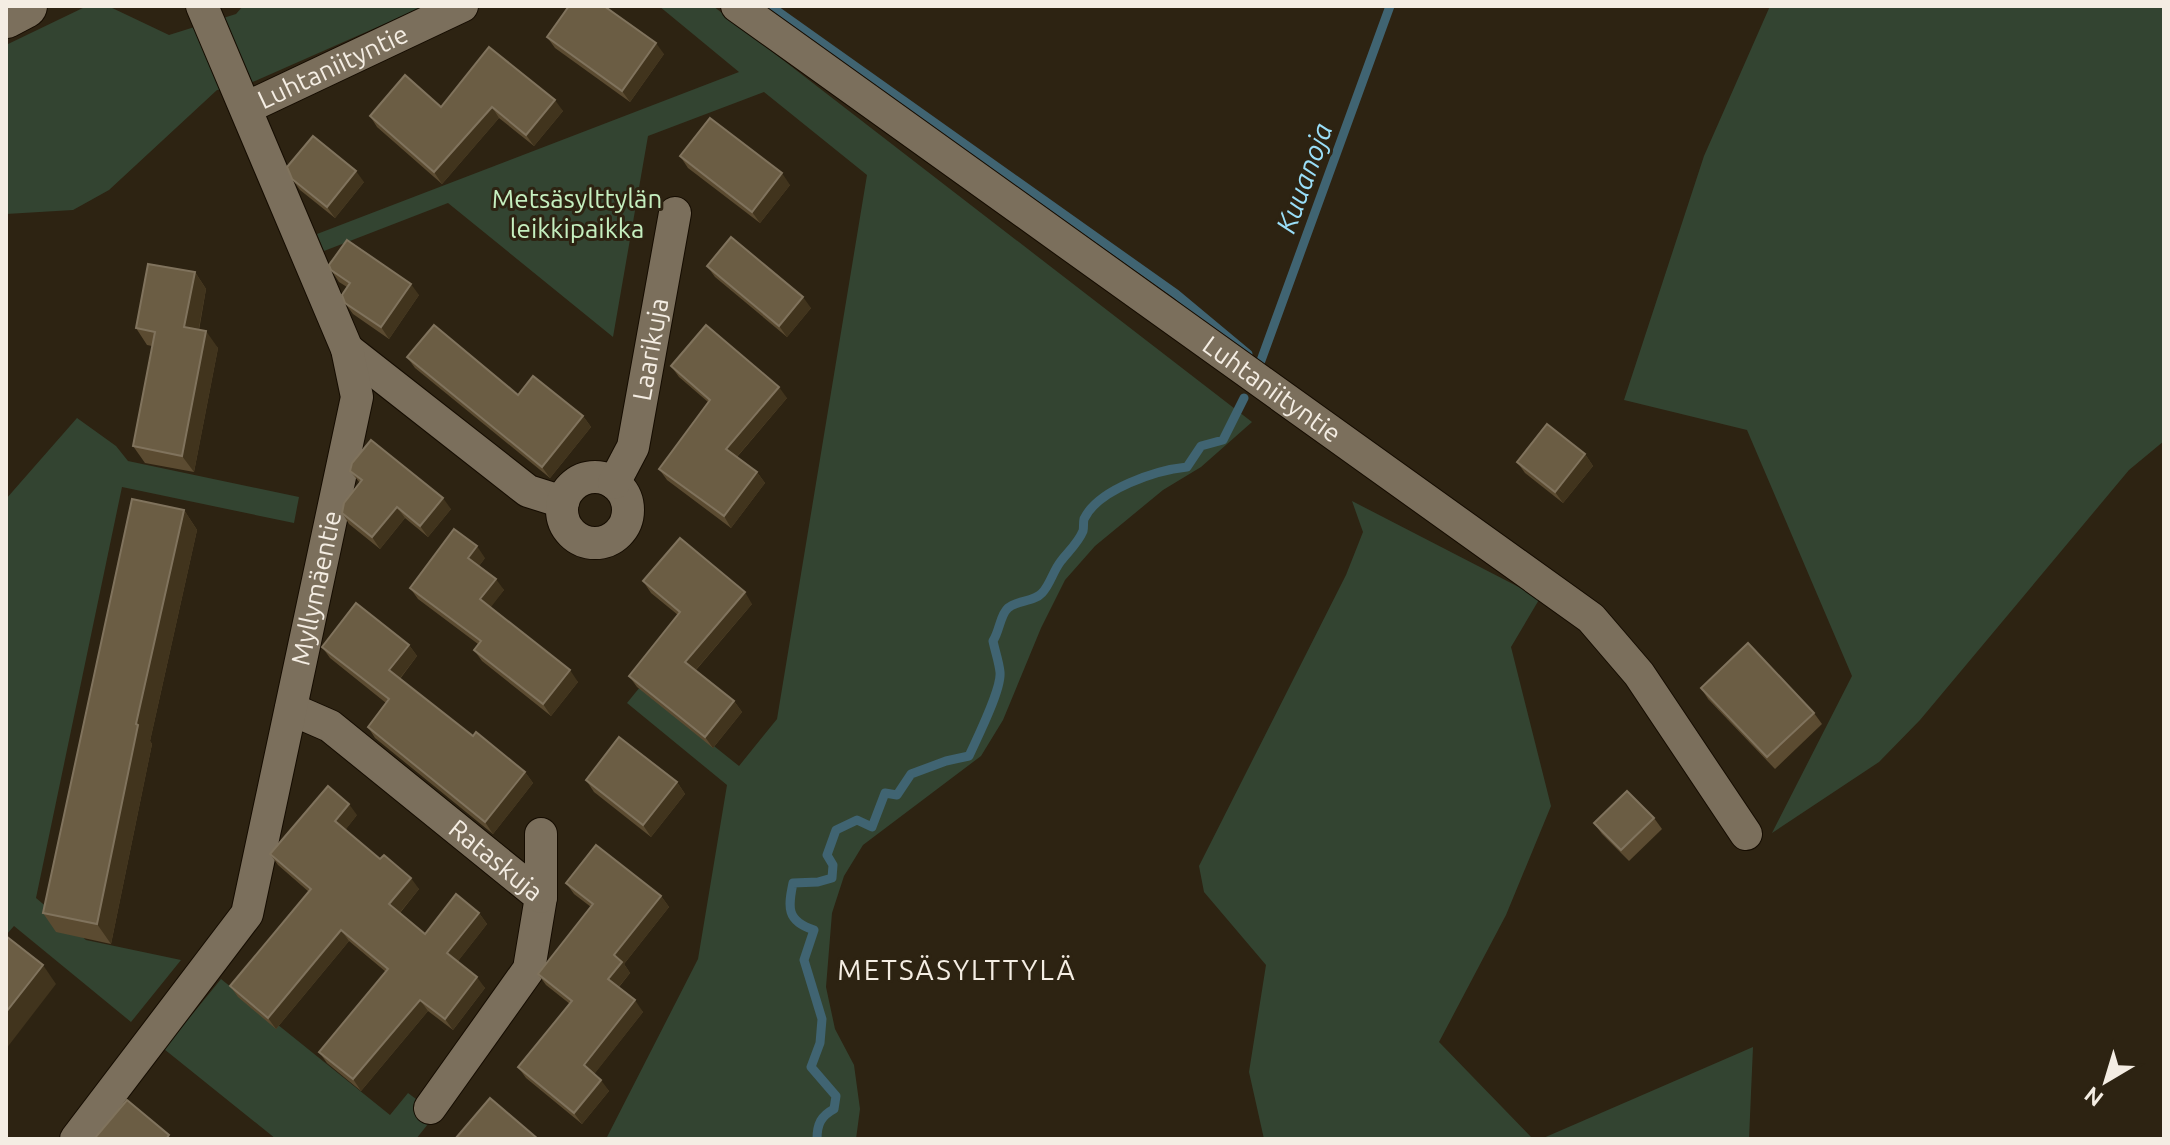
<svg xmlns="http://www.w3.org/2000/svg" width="2170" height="1145" font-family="Ubuntu,sans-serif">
	<rect width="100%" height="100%" fill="#2d2312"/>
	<!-- green -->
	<g fill="#334431">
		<polygon points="87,6 108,6 169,35 236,14 243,6 425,6 239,88 217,90 109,190 73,210 6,214 6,45"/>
		<polygon points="659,6 713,6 1252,422 1201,467 1163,490 1095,546 1065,580 1041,628 1003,720 981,756 863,845 844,876 832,913 826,987 835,1029 854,1065 860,1109 856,1139 606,1139 698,959 727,785 627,703 640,687 739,766 777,719 867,175 764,92 648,136 613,337 448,203 324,251 317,234 739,72"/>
		<polygon points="1770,6 2164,6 2164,441 2129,470 1920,720 1879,762 1772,833 1852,676 1747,430 1624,400 1704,156"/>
		<polygon points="77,418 116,446 128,461 299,497 294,523 122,487 36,898 86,940 181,960 131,1022 14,926 6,935 6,499"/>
		<polygon points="1352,501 1540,598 1511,647 1551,806 1506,915 1439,1042 1533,1139 1264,1139 1249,1072 1266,965 1204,892 1199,866 1346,575 1363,532"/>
		<polygon points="221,979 390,1115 408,1093 436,1114 416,1139 276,1139 164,1049"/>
		<polygon points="1753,1047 1749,1139 1541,1139"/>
	</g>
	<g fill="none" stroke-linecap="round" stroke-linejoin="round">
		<!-- stream -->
		<g stroke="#406472" stroke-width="9">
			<polyline points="770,6 1176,294 1248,354"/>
			<polyline points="1259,366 1390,6"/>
			<path d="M817 1139C817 1124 821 1116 834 1109L836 1096 811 1067 820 1043 822 1019 804 960 814 930C786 921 788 907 793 883L818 882 832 878 833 865 827 855 836 830 857 820 872 827 885 793 897 795 911 774 946 761 969 756C977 738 1002 689 1000 672 999 662 995 651 993 641 1000 630 1000 615 1008 608 1017 600 1034 602 1042 593 1050 585 1053 571 1061 561 1068 552 1078 543 1083 531 1084 527 1083 523 1084 519 1098 489 1157 470 1187 467L1201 446 1223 440 1244 398"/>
		</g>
		<!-- street casing -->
		<g stroke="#150c00" stroke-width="34">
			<g id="street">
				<path id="s1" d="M737 6 1591 618 1639 674 1746 834"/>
				<path id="s2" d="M246 108 462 6"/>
				<polyline points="347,349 528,491 563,502"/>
				<circle cx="595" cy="510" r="33"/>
				<path id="s3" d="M614 483 633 447 675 213"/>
				<path id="s4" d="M291 709 330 726 541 897 529 969 430 1108"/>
				<polyline points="541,834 541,897"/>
				<path id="s5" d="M76 1139 247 914 357 397 347 349 202 6"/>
			</g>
		</g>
		<!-- secondary casing -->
		<g stroke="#150c00" stroke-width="46">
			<polyline id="secondary" points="6,16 25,6"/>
		</g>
		<!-- street -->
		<use href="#street" stroke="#7b6f5c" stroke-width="32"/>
		<!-- secondary -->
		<use href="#secondary" stroke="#7b6f5c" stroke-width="44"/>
	</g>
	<!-- wall -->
	<g fill="#5b4b31">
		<polygon points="547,37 664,54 630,102 555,48"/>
		<polygon points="489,47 563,111 534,146 499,118 442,184 377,127 370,116 441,107"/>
		<polygon points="680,156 790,185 760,223 688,168"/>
		<polygon points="292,179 364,182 335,218 300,190"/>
		<polygon points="707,266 811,308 787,337 715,277"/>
		<polygon points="331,270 419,295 389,339 353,314 345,303 347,287 339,282"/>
		<polygon points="195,272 206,289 199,330 218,348 194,472 145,463 133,446 152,346 147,345 136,328"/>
		<polygon points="407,357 583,416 591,427 550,478 415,368"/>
		<polygon points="671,366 787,398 737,457 757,472 765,483 731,528 667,480 659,469 708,402 679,377"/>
		<polygon points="1585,454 1593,466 1563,503 1525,473 1517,462"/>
		<polygon points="350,471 451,509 428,537 405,518 380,549 349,524 342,513 360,483"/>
		<polygon points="184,510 197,530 150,741 152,744 111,944 56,932 43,913"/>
		<polygon points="485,558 479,566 504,590 490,607 578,682 551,716 482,661 474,650 478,644 418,599 410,588"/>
		<polygon points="643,581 752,604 696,670 734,701 742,712 713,748 637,687 629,676 678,615 651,593"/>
		<polygon points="409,645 417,656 400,679 473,736 525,772 533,783 493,834 375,738 368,727 386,703 330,658 322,647"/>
		<polygon points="1701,688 1814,713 1822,724 1775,769 1708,699"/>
		<polygon points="586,780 677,782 685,794 651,837 594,792"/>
		<polygon points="357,815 345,830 380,859 419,889 400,913 425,934 479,913 487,924 458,961 485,988 453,1030 428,1011 361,1091 327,1063 319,1052 386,972 349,941 276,1029 238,997 230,986 309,892 278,865 270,854"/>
		<polygon points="1654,818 1662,829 1629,861 1602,834 1594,823"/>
		<polygon points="566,883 661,896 669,907 624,964 630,973 619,987 643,1012 594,1074 609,1091 582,1124 526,1078 518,1067 570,1004 546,985 538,974 591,907 574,894"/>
	</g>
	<!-- shaded-wall -->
	<g fill="#41341d">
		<polygon points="656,43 664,54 630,102 622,91"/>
		<polygon points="555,100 563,111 534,146 526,135"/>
		<polygon points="492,107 499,118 442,184 434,172"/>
		<polygon points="356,171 364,182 335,218 327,207"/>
		<polygon points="782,173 790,185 760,223 752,212"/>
		<polygon points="195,272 206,289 196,344 184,327"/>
		<polygon points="411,284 419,295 389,339 381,327"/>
		<polygon points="803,297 811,308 787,337 779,326"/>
		<polygon points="206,331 218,348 194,472 182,456"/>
		<polygon points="779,387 787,398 734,460 726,449"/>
		<polygon points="583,416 591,427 550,478 542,467"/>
		<polygon points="1585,454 1593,466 1563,503 1555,492"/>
		<polygon points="757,472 765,483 731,528 724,516"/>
		<polygon points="443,498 451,509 428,537 420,526"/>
		<polygon points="397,507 405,518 380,549 372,537"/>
		<polygon points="184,510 197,530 150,741 152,744 111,944 97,924 136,724"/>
		<polygon points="477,546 485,558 476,570 468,558"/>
		<polygon points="496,579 504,590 488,611 480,599"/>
		<polygon points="745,592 752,604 693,673 685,662"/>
		<polygon points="409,645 417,656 397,682 389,670"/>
		<polygon points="570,670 578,682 551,716 543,704"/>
		<polygon points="734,701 742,712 713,748 705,737"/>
		<polygon points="525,772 533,783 493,834 485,822"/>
		<polygon points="677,782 685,794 651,837 643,825"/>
		<polygon points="349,804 357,815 343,833 335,821"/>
		<polygon points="411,878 419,889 397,916 389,904"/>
		<polygon points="661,896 669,907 624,964 630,973 616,990 608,979 614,955"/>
		<polygon points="479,913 487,924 455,965 447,953"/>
		<polygon points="341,930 349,941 276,1029 268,1018"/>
		<polygon points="43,965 56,984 6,1049 6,1012"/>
		<polygon points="477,977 485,988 453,1030 445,1019"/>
		<polygon points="420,1000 428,1011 361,1091 353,1079"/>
		<polygon points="635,1000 643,1012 592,1077 584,1065"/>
		<polygon points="601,1080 609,1091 582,1124 574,1113"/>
	</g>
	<!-- building -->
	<g fill="#6b5d44" stroke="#80735d" stroke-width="2">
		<polygon points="569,6 604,6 656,43 622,91 547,37"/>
		<polygon points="489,47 555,100 526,135 492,107 434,172 370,116 405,75 441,107"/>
		<polygon points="710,118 782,173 752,212 680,156"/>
		<polygon points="313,136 356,171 327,207 292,179 287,167"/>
		<polygon points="731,237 803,297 779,326 707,266"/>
		<polygon points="347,240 411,284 381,327 345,303 342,295 350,283 331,270 329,265"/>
		<polygon points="148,264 195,272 184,327 206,331 182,456 133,446 155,332 136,328"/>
		<polygon points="434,325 518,395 533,376 583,416 542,467 407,357"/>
		<polygon points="706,325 779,387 726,449 757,472 724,516 659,469 710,400 671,366"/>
		<polygon points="1547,424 1585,454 1555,492 1517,462"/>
		<polygon points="371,440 443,498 420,526 397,507 372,537 342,513 344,503 362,480 350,471 352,463"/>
		<polygon points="132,499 184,510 136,724 138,725 97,924 43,913"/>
		<polygon points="454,529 477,546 468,558 496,579 480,599 570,670 543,704 474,650 481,641 410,588"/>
		<polygon points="680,538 745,592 685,662 734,701 705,737 629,676 680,612 643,581"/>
		<polygon points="356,603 409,645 389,670 473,736 476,732 525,772 485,822 368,727 389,699 322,647"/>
		<polygon points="1748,643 1814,713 1767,757 1701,688"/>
		<polygon points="619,737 677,782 643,825 586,780"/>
		<polygon points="328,786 349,804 335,821 380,859 384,855 411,878 389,904 425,934 456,894 479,913 447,953 477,977 445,1019 420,1000 353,1079 319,1052 388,969 341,930 268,1018 230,986 311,889 270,854"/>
		<polygon points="1627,791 1654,818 1621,850 1594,823"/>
		<polygon points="596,845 661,896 614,955 622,962 608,979 635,1000 584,1065 601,1080 574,1113 518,1067 572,1001 538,974 593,904 566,883"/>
		<polygon points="6,936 43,965 6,1012"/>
		<polygon points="490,1098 538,1139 455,1139"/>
		<polygon points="127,1100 169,1135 166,1139 94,1139"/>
	</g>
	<g text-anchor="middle" stroke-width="6" stroke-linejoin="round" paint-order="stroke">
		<!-- street labels -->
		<g font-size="26" fill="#f4ede3" stroke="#2d2312">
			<text dy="9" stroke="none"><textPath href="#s2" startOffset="96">Luhtaniityntie</textPath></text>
			<text dy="9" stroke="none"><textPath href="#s3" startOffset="140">Laarikuja</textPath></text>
			<text dy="9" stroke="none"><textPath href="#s1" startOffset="658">Luhtaniityntie</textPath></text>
			<text dy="9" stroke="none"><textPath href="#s5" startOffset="616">Myllymäentie</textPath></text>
			<text dy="9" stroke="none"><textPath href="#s4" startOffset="256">Rataskuja</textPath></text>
		</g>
		<!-- park labels -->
		<g font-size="26" fill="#c5efbf" stroke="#2d2312">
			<text x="577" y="208">Metsäsylttylän<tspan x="577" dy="30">leikkipaikka</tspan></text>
		</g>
		<!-- water labels -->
		<g font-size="28" font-style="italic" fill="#9adef8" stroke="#2d2312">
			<text transform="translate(1304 178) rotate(-70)" y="10">Kuuanoja</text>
		</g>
		<!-- neighbourhood labels -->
		<g font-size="28" letter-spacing="2" fill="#f4ede3" stroke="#2d2312">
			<text x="957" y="980">METSÄSYLTTYLÄ</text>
		</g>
	</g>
	<!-- border -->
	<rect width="2170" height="1145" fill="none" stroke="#f4ede3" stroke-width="16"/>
	<!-- north arrow -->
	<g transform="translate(2106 1081) rotate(218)" stroke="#2d2312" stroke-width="6" paint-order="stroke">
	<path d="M0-6L14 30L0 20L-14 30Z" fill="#f4ede3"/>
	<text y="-12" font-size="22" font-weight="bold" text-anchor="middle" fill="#f4ede3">N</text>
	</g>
</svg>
